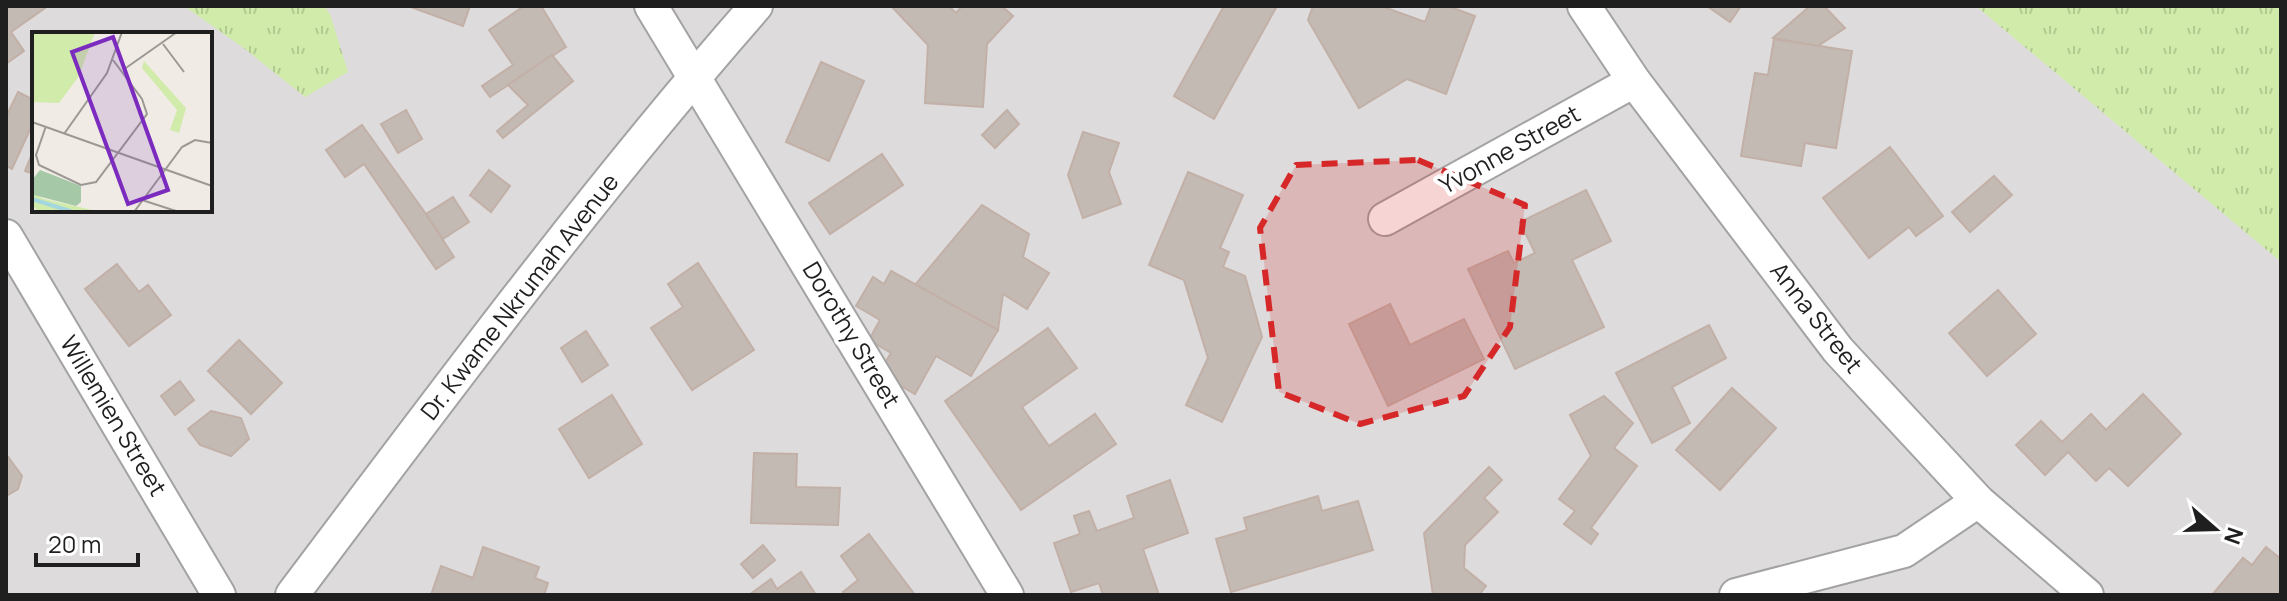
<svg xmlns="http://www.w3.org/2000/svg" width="2287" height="601" font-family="Manrope,sans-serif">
	<defs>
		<pattern id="grass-tufts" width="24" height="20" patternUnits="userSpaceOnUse" patternTransform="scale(2)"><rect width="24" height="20" fill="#d0ebaa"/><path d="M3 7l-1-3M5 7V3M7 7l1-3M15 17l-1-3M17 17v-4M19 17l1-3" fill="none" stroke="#b2c992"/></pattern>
	</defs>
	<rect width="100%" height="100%" fill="#f0ebe4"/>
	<!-- residential -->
	<path fill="#dddbdc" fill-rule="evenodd" d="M6 6H1976L2281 262V595H6ZM34 34H210V210H34Z"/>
	<!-- grass -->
	<g fill="url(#grass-tufts)">
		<polygon points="184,6 324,6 330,14 348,72 305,97 245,49"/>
		<polygon points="1976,6 2281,6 2281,262"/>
	</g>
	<!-- building -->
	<g fill="#c4bab4" stroke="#c2b0a7" stroke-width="2">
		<polygon points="6,6 48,6 11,32 24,51 7,63"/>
		<polygon points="408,6 470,6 463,26"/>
		<polygon points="524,6 541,6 566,47 490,97 482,86 513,65 489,30"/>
		<polygon points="891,6 949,6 956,13 962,6 1002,6 1013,16 987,44 983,107 925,103 928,45"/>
		<polygon points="1224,6 1277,6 1214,119 1174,96"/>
		<polygon points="1313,6 1381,6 1425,22 1431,6 1448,6 1475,16 1446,94 1407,79 1359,108 1308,20"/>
		<polygon points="1707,6 1741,6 1730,22"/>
		<polygon points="1810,6 1824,6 1845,28 1818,46 1773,38"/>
		<polygon points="1774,39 1852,51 1836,148 1805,143 1801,166 1741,156 1755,73 1768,75"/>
		<polygon points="552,55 573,81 503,138 497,131 528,105 508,85"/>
		<polygon points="821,62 864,81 829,161 786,142"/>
		<polygon points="18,92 34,100 34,121 12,169 6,166 6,117"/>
		<polygon points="406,110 422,139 398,153 381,124"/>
		<polygon points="1007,110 1019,124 995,148 982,135"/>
		<polygon points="362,125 426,214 454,257 436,269 364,164 345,177 326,150"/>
		<polygon points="1083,132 1119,143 1109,172 1121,204 1083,218 1068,175"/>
		<polygon points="1890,147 1943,216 1916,236 1909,227 1869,258 1823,198"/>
		<polygon points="34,149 34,174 25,171"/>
		<polygon points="882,154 903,185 830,234 809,203"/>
		<polygon points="489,170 510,186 491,212 470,195"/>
		<polygon points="1188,172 1243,195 1220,248 1229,252 1223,267 1245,276 1262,337 1222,422 1186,405 1208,358 1184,280 1149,265"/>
		<polygon points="1994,176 2012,195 1970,232 1952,212"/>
		<polygon points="1586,190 1611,241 1572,260 1604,327 1515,369 1468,269 1508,251 1514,263 1535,253 1520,222"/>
		<polygon points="453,197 469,222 443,239 426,214"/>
		<polygon points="982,205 1029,234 1023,257 1049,273 1027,309 1003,294 998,330 915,285"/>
		<polygon points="698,263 754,350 692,390 651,328 683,307 668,284"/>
		<polygon points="117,264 139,292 148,285 171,315 129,346 85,289"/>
		<polygon points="891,271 998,330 971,376 936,356 915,394 879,373 891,353 869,340 880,320 856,306 873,277 884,284"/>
		<polygon points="1998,290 2036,334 1987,376 1949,333"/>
		<polygon points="1390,304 1410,345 1464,319 1484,359 1388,406 1349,324"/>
		<polygon points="1709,325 1726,358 1672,387 1690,423 1652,443 1616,373"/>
		<polygon points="1048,328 1077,368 1022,407 1049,446 1095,414 1116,444 1021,510 945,401"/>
		<polygon points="586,331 608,365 582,382 561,348"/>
		<polygon points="239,340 282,383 251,414 208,371"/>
		<polygon points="180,381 194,400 175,415 161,396"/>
		<polygon points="1732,388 1776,428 1720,490 1676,450"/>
		<polygon points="2143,394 2181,434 2128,486 2109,468 2096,481 2068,452 2045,475 2016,445 2041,421 2062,442 2091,414 2106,430"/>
		<polygon points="612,395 642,444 589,478 559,429"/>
		<polygon points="1604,396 1633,423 1614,448 1637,466 1591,528 1598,534 1591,544 1564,524 1575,511 1559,499 1591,456 1570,415"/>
		<polygon points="211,411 241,418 249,439 231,456 200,445 188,429"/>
		<polygon points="754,453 797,454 796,487 840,488 838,525 751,523"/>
		<polygon points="6,454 22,476 18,489 6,496"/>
		<polygon points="1489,467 1502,480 1484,498 1498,512 1465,545 1464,568 1486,586 1479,595 1433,595 1424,533"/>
		<polygon points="1170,480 1188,533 1143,549 1159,595 1103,595 1099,583 1071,592 1054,543 1080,534 1074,516 1089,511 1097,531 1134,518 1127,496"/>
		<polygon points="1318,496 1322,511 1358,501 1373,550 1231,592 1216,539 1247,530 1244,518"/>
		<polygon points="869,534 915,595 845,595 843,592 858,580 841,556"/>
		<polygon points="763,545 775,560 753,578 741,564"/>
		<polygon points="483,547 539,567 535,578 548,583 544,595 431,595 441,566 473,578"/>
		<polygon points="2266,547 2281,559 2281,595 2212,595 2243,558 2252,565"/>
		<polygon points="801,572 816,595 749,595 771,579 777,589"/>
	</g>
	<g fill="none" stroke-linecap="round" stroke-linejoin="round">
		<!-- minor casing -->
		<g stroke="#a3a3a3" stroke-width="36">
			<g id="minor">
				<polyline points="651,6 1007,595"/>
				<polyline points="1584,6 1634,81 1838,350 1978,501 2087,595"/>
				<polyline points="1385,219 1634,81"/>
				<polyline points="6,236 219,595"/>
				<path d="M292 595C442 396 591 194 756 6"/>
				<polyline points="1736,595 1904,551 1978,501"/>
			</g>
		</g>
		<!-- minor -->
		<use href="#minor" stroke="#fff" stroke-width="32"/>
	</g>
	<!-- marked area -->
	<path fill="#d62828" fill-opacity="0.2" stroke="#d62828" stroke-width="6" stroke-dasharray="16 10" stroke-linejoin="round" d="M1418 160 1525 205 1510 327 1464 396 1360 424 1279 392 1260 228 1296 165Z"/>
	<g text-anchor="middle" stroke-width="8" stroke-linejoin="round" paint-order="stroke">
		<!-- street labels -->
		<g font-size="24" fill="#1f1f1f" stroke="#fff">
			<text transform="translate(1510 150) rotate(-29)" y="8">Yvonne Street</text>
			<text transform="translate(520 297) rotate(-52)" y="8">Dr. Kwame Nkrumah Avenue</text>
			<text transform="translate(1816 318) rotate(52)" y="8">Anna Street</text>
			<text transform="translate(851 335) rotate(59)" y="8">Dorothy Street</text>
			<text transform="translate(113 416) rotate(59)" y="8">Willemien Street</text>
		</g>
	</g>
	<!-- overview -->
	<g transform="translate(32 32)">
		<rect width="180" height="180" fill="#f0ebe4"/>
		<path d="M0 0H63L47 44 27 71 0 70ZM112 29 154 76 147 101 138 98 145 78 110 36ZM0 161 12 167 69 180H7L0 173Z" fill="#d0ebaa"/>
		<path d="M8 138 49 154V170L44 174 2 163 0 148Z" fill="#a5c9a7"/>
		<path fill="none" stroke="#a4d6de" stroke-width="4" d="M0 167 41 180"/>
		<path fill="none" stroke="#9c9995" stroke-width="2" d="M131 12 152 40M91 38 145 0M0 90 180 154M14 94 4 123 7 133 49 153 64 150 115 82 110 67 81 28M32 102 75 41 90 0M110 168 147 180M102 180 150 115 163 108 180 111"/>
		<path fill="#7b2cbf" fill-opacity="0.15" stroke="#7b2cbf" stroke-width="4" d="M81 5 136 158 96 172 40 20Z"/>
		<rect width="180" height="180" fill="none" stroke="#1f1f1f" stroke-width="4"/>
	</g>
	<!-- border -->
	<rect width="2287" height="601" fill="none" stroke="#1f1f1f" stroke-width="16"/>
	<!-- north arrow -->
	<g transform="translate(2215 529) rotate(110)" stroke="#ffffff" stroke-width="6" paint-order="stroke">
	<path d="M0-6L14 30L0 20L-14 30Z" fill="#1f1f1f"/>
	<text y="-12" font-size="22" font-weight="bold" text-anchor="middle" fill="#1f1f1f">N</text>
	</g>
	<!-- scale -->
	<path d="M36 553v12h102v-12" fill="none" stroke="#1f1f1f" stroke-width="4"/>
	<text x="48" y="553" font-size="24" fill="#1f1f1f" stroke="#ffffff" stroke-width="6" paint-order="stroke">20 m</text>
</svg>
